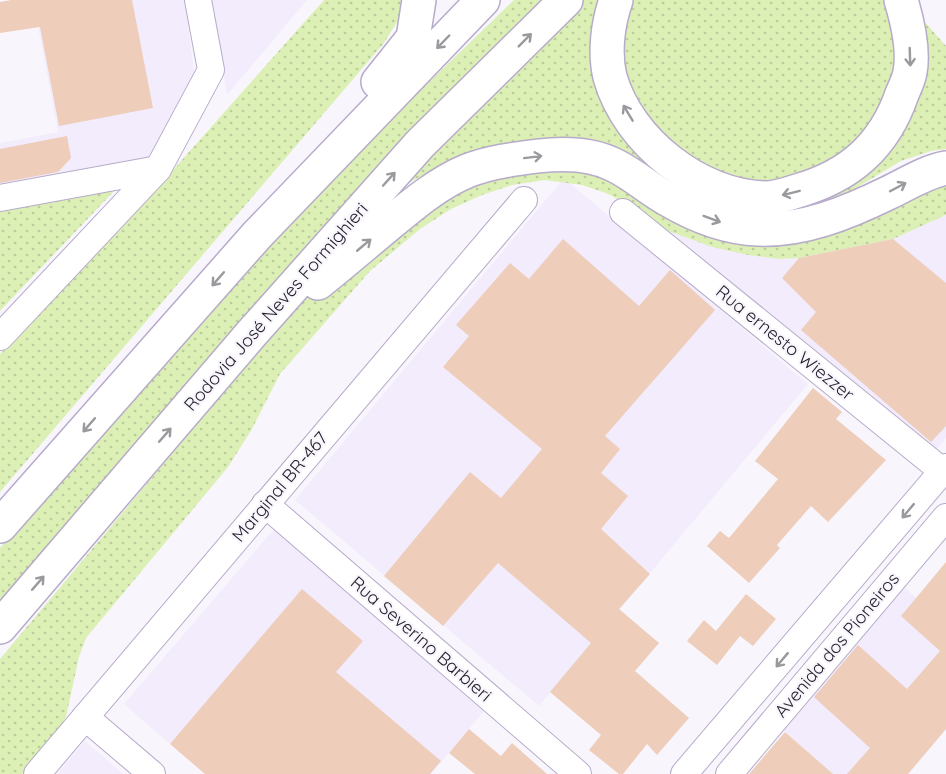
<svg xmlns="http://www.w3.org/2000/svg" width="946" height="774" font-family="Quicksand,sans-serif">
	<defs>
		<pattern id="grass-dots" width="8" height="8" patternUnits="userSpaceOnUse" patternTransform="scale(1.5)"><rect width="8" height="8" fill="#dcf0b6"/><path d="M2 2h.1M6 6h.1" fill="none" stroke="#bccd9c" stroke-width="1.8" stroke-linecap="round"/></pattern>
	</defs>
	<rect width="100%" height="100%" fill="#f8f6fc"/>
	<!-- built -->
	<g fill="#f2ecfc">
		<polygon points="33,0 185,0 195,80 147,165 0,194 0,143 58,132"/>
		<polygon points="209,0 307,0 227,95"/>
		<polygon points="564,178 808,384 539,706 295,500"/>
		<polygon points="946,215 946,438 936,450 668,231 712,247 748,255 779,259 799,258 893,239"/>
		<polygon points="274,529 484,711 431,774 205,774 124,704"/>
		<polygon points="904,587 946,625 946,729 908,774 832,774 779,726"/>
		<polygon points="85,741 123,774 57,774"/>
	</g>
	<!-- grass -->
	<g fill="url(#grass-dots)">
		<polygon points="324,0 407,0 404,11 384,43 0,492 0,354 165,179"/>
		<polygon points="514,0 545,0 396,148 286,269 0,603 0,548 105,424 366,143"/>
		<polygon points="583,0 602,0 595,52 692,191 869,170 894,147 905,126 922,19 946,46 946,149 931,151 901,161 844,195 815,206 765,216 726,211 556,140 519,141 482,149 450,162 394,190"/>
		<polygon points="628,0 888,0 898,59 874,126 818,171 758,184 725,179 655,132 630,88 623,55"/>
		<polygon points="587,167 733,240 946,177 946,215 893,239 799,258 779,259 748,255 712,247 660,228 625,203 606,193 582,185 545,180 512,185 482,195 451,209 420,229 370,271 280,374 252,429 228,467 86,638 79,657 66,717 55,736 22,774 0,774 0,659 289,314 336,266 484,174"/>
		<polygon points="116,189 0,311 0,212"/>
	</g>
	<!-- building -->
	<g fill="#eecdba">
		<polygon points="11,0 132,0 153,108 59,126 40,27 0,33 0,2"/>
		<polygon points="67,136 71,158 58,172 0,183 0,149"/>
		<polygon points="563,239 639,306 670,270 715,310 605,436 620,449 601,473 628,496 601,529 650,574 619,609 659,643 635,671 689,718 657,755 647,744 623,774 619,774 589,750 601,735 550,692 591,643 498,563 443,626 384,576 470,472 501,498 542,449 443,367 469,336 456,325 510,263 529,279"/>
		<polygon points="893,239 946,283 946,426 931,442 801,330 816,312 782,278 799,258"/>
		<polygon points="813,388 842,412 836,419 886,460 828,522 811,506 777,545 780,548 749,583 707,546 720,531 729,538 778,479 755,461"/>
		<polygon points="946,562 946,729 908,774 847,774 870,748 814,697 858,645 907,689 940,651 901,616"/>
		<polygon points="302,589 363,641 336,672 441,761 430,774 205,774 170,744"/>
		<polygon points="746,594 776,619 753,646 740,636 717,665 687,641 704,620 716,631"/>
		<polygon points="469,729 501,756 512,743 547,774 475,774 449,753"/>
		<polygon points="785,732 833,774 749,774"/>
	</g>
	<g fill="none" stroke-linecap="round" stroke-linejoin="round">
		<!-- minor casing -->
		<g stroke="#b7abca" stroke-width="28">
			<g id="minor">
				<polyline points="0,198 158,169"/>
				<polyline points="623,212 946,474"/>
				<polyline points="0,337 158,169 211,70 198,0"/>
				<polyline points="265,504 578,774"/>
				<polyline points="85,717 152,774"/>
				<polyline points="37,774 524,200"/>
				<polyline points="684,774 946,467"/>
				<polyline points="729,774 946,517"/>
			</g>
		</g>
		<!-- motorway casing -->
		<g stroke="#b7abca" stroke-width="36">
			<g id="motorway">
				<path d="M616 0C608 23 604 52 610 77 628 141 699 197 766 198 776 198 788 194 797 191 850 176 884 146 902 94 905 87 909 79 910 72 914 51 907 20 901 0"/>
				<polyline points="378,82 413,38 419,0"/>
				<path d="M318 283C342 264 365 244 388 225 412 205 438 183 467 171 490 162 514 159 538 156 563 153 591 153 614 165 633 174 649 189 667 199 694 215 727 228 758 229 803 231 847 213 888 193 907 184 925 172 946 168"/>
				<polyline points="0,526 257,235 483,0"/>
				<polyline points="0,627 252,333 420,144 566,0"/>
			</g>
		</g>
		<!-- minor -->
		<use href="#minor" stroke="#fff" stroke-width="26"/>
		<!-- motorway -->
		<use href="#motorway" stroke="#fff" stroke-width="33"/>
	</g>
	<!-- one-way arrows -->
	<defs><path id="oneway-shaft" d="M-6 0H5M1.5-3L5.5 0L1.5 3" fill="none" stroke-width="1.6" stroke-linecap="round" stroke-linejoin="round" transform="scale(1.5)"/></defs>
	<g stroke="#9c999e">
		<use href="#oneway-shaft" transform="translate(525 40) rotate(-45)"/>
		<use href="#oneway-shaft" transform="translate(443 42) rotate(134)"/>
		<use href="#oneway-shaft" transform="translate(910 57) rotate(88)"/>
		<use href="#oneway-shaft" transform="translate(628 113) rotate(-121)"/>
		<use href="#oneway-shaft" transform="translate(533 157) rotate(-7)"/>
		<use href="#oneway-shaft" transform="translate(389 179) rotate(-48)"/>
		<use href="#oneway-shaft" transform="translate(898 187) rotate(-28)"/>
		<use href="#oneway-shaft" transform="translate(791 193) rotate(166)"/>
		<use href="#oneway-shaft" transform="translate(712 219) rotate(20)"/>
		<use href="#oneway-shaft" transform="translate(364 245) rotate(-40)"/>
		<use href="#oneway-shaft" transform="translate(218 279) rotate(131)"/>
		<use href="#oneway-shaft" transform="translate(89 425) rotate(131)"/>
		<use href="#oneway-shaft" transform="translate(165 435) rotate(-49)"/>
		<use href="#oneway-shaft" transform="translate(908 511) rotate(130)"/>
		<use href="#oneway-shaft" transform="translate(38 583) rotate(-49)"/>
		<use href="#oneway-shaft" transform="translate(782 660) rotate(130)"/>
	</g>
	<g text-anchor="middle" stroke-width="4.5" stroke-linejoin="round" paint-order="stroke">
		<!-- street labels -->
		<g font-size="18" fill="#221d28" stroke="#f8f6fc">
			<text transform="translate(276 307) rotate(-49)" y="6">Rodovia José Neves Formighieri</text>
			<text transform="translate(785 343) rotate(39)" y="6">Rua ernesto Wiezzer</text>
			<text transform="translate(280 487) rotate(-50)" y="6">Marginal BR-467</text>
			<text transform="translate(421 639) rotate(41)" y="6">Rua Severino Barbieri</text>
			<text transform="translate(837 645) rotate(-50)" y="6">Avenida dos Pioneiros</text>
		</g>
	</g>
</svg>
